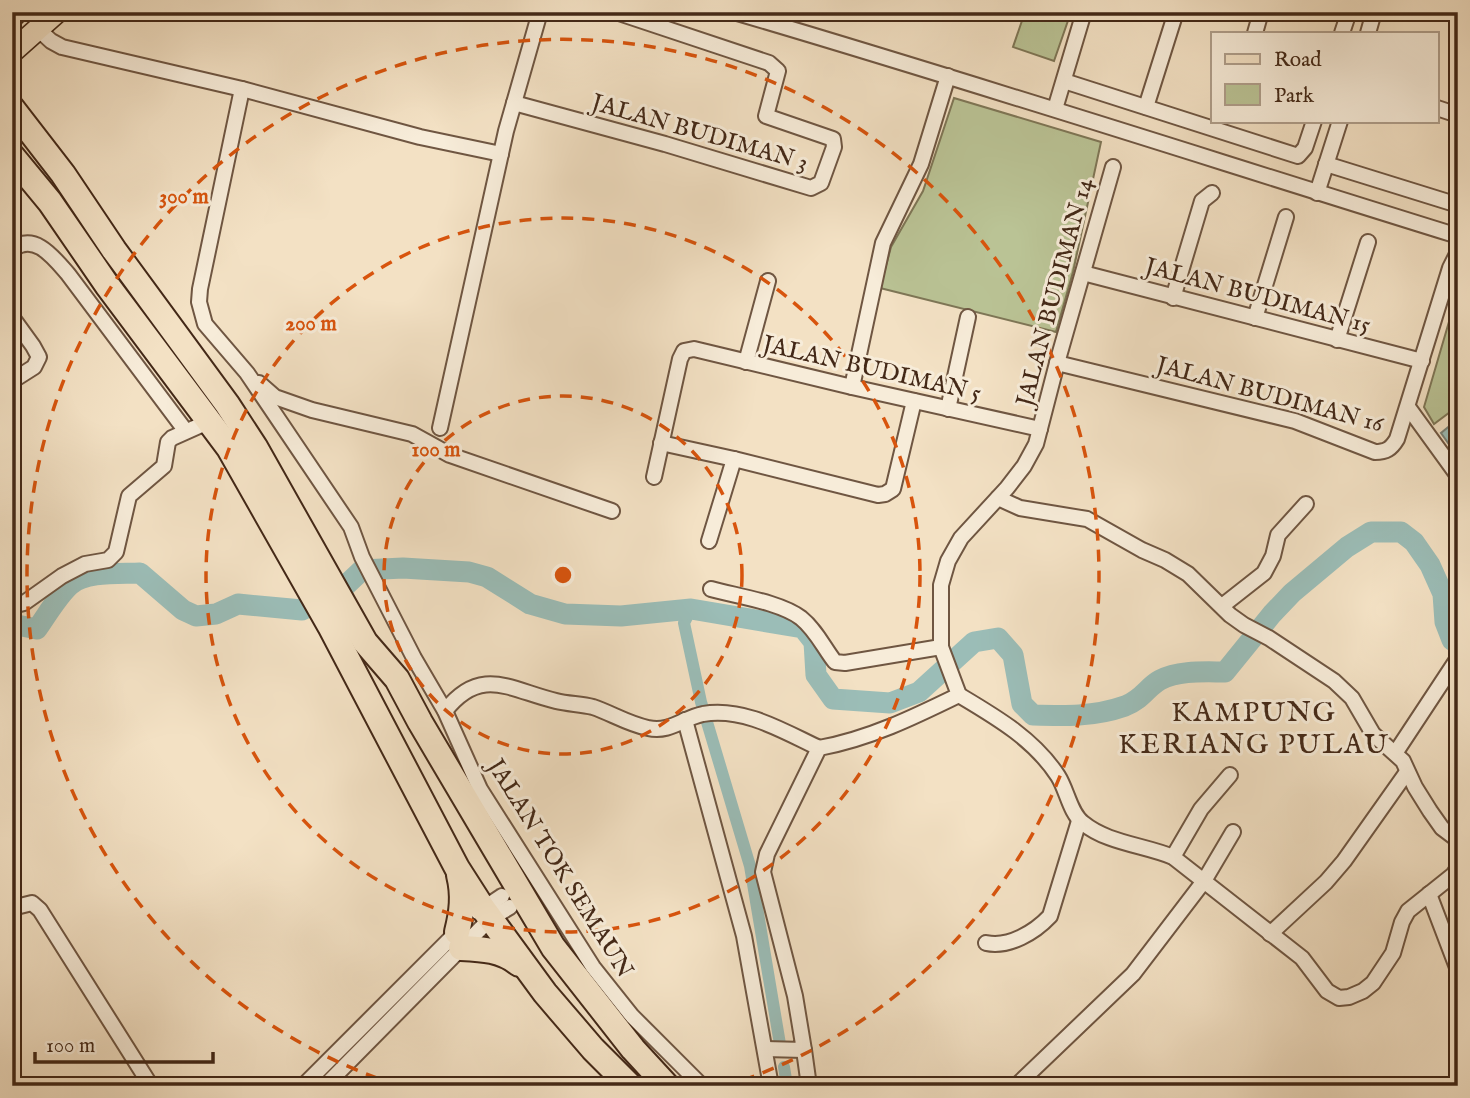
<svg xmlns="http://www.w3.org/2000/svg" width="1470" height="1098" font-family="'IM FELL English',serif">
	<rect width="100%" height="100%" fill="#f3e1c4"/>
	<filter id="stains"><feTurbulence type="fractalNoise" baseFrequency=".00286" numOctaves="4"/><feColorMatrix values="0 0 0 0 .2 0 0 0 0 .09 0 0 0 0 .02 0 0 0 .5 -.17"/></filter>
	<radialGradient id="worn" r=".72"><stop offset=".6" stop-color="#630" stop-opacity="0"/><stop offset="1" stop-color="#630" stop-opacity=".3"/></radialGradient>
	<!-- green -->
	<g fill="#bac395" stroke="#7e7656" stroke-width="2">
		<polygon points="1025,12 1071,12 1054,61 1013,47"/>
		<polygon points="954,98 1101,142 1073,272 1056,332 880,288 891,247 923,191"/>
		<polygon points="1458,291 1458,406 1434,424 1424,407"/>
	</g>
	<!-- water -->
	<polygon fill="#9bbdb7" stroke="#788177" stroke-width="2" points="1458,419 1458,457 1441,433"/>
	<g fill="none" stroke-linecap="round" stroke-linejoin="round">
		<!-- canal -->
		<g stroke="#9bbdb7" stroke-width="12">
			<polyline points="691,609 684,623 701,702 750,866 780,1044"/>
			<polyline points="784,1067 787,1086"/>
		</g>
		<!-- river -->
		<path stroke="#9bbdb7" stroke-width="21" d="M12 624 37 629C47 615 57 597 70 585 86 571 120 574 140 573L183 610 196 616 216 614 238 604 302 610 344 587 362 570 403 568 469 572 487 577 530 604 565 614 621 616 691 609 803 628 814 642 816 675 833 699 890 703 919 692 974 642 998 638 1013 655 1022 704 1033 715C1064 716 1094 717 1125 706 1143 699 1147 687 1160 680 1179 670 1205 672 1225 672L1272 614 1292 593 1347 547 1371 532H1401L1414 542 1430 565 1443 594 1445 622 1452 640 1458 644"/>
		<!-- minor casing -->
		<g stroke="#6f5642" stroke-width="18">
			<g id="minor">
				<path d="M734 12C976 83 1216 161 1458 236"/>
				<polyline points="38,29 51,41 62,47 242,89 420,137 501,154"/>
				<polyline points="1255,33 1261,12"/>
				<polyline points="1342,33 1349,12"/>
				<polyline points="1368,33 1374,12"/>
				<polyline points="1064,81 1298,156 1305,148 1314,121"/>
				<polyline points="242,89 200,289 199,302 205,324 247,373 351,527 362,557 414,658 445,711 480,789 593,967 632,1016 702,1086"/>
				<polyline points="514,103 665,144 811,188 821,183 834,147 833,139 766,116 778,71 769,63 616,12"/>
				<polyline points="1146,107 1176,12"/>
				<polyline points="1437,108 1458,115"/>
				<polyline points="1055,109 1084,12"/>
				<polyline points="1326,164 1458,205"/>
				<polyline points="1317,193 1340,121"/>
				<path d="M12 250C34 231 54 258 68 274L185 430"/>
				<polyline points="1083,273 1422,361"/>
				<polyline points="1173,298 1202,201 1212,193"/>
				<polyline points="12,317 33,346 39,357 34,367 12,381"/>
				<polyline points="1255,318 1286,217"/>
				<polyline points="1337,340 1368,242"/>
				<polyline points="746,362 768,281"/>
				<path d="M1057 363 1295 421 1375 452C1386 452 1391 449 1397 439L1450 268 1458 252"/>
				<polyline points="259,383 275,397 312,410 412,434 450,455 612,511"/>
				<polyline points="852,387 883,243 921,164 948,76"/>
				<polyline points="1408,407 1458,476"/>
				<polyline points="948,409 968,317"/>
				<polyline points="440,428 506,131 540,12"/>
				<polyline points="661,443 734,459 878,495 885,494 893,489 914,401"/>
				<polyline points="654,477 680,359 684,351 694,349 852,387 1040,429"/>
				<polyline points="998,498 1020,508 1087,519 1142,550 1165,560 1188,574 1230,615 1244,625 1269,638 1334,681 1352,698 1373,734 1403,761 1415,787 1430,811 1442,828 1458,840"/>
				<polyline points="709,541 734,459"/>
				<path d="M711 589C736 596 780 602 801 618 816 630 824 648 835 662L845 663 941 647"/>
				<polyline points="12,606 24,603 62,576 85,564 108,560 116,552 129,496 164,466 168,442 172,438 210,421"/>
				<polyline points="1222,606 1264,573 1273,556 1278,535 1306,504"/>
				<path d="M959 695C996 717 1034 739 1058 776 1067 790 1070 813 1083 823 1107 843 1144 845 1173 857L1302 958 1327 991 1339 998 1349 997 1363 991 1373 983 1393 953 1402 922 1408 911 1453 875 1458 868"/>
				<path d="M445 711C481 665 510 690 556 701 568 704 581 704 593 707 611 713 628 724 648 728 670 733 683 718 703 714 744 707 783 731 819 748"/>
				<polyline points="685,720 744,936 771,1086"/>
				<polyline points="1396,752 1458,658"/>
				<polyline points="1173,857 1201,809 1230,775"/>
				<polyline points="1429,894 1458,970"/>
				<polyline points="12,908 32,903 40,910 151,1086"/>
				<polyline points="478,912 502,896"/>
				<polyline points="1270,934 1326,882 1344,861 1407,772"/>
				<path d="M986 943C1009 948 1035 932 1050 916L1079 821"/>
				<path d="M765 1049 804 1050 795 996 763 872 767 854 819 748C869 739 914 717 959 695L941 647V585L948 561 961 538 1007 488 1024 466 1036 444 1057 363 1113 167"/>
				<polyline points="804,1050 809,1086"/>
				<polyline points="303,1086 461,928"/>
				<polyline points="325,1086 490,919 510,907"/>
				<polyline points="1016,1086 1133,974 1204,881 1233,832"/>
			</g>
		</g>
		<!-- primary casing -->
		<g stroke="#432817" stroke-width="24">
			<g id="primary">
				<polyline points="12,17 17,12"/>
				<polyline points="12,52 57,12"/>
			</g>
		</g>
		<!-- motorway casing -->
		<g stroke="#432817" stroke-width="28">
			<g id="motorway">
				<polyline points="12,108 63,174 114,250 227,404 255,447 365,642 397,679 420,722 553,947 633,1049 667,1086"/>
				<polyline points="12,156 50,202 107,285 229,448 330,626 457,868 482,907 545,993 593,1049 630,1086"/>
				<path d="M457 932C462 912 464 895 459 875"/>
				<path d="M461 948C483 949 502 950 519 964"/>
			</g>
		</g>
		<!-- minor -->
		<use href="#minor" stroke="#f7ecd9" stroke-width="14"/>
		<!-- primary -->
		<use href="#primary" stroke="#f3e1c4" stroke-width="21"/>
		<!-- motorway -->
		<use href="#motorway" stroke="#f3e1c4" stroke-width="24"/>
	</g>
	<!-- distance rings -->
	<g fill="none" stroke="#d8540d" stroke-width="3.5" stroke-dasharray="12 9">
		<circle cx="563" cy="575" r="179"/>
		<circle cx="563" cy="575" r="357"/>
		<path d="M397 1085A536 536 0 1 1 729 1085"/>
	</g>
	<g text-anchor="middle" stroke-width="6" stroke-linejoin="round" paint-order="stroke">
		<!-- street labels -->
		<g font-size="24" fill="#432817" stroke="#f7ecd9">
			<text transform="translate(700 132) rotate(16)" y="8">JALAN BUDIMAN 3</text>
			<text transform="translate(1054 292) rotate(-75)" y="8">JALAN BUDIMAN 14</text>
			<text transform="translate(1258 295) rotate(15)" y="8">JALAN BUDIMAN 15</text>
			<text transform="translate(872 368) rotate(13)" y="8">JALAN BUDIMAN 5</text>
			<text transform="translate(1270 394) rotate(15)" y="8">JALAN BUDIMAN 16</text>
			<text transform="translate(561 868) rotate(58)" y="8">JALAN TOK SEMAUN</text>
		</g>
		<!-- quarter labels -->
		<g font-size="28" letter-spacing="2" fill="#432817" stroke="#f7ecd9">
			<text x="1254" y="721">KAMPUNG<tspan x="1254" dy="32">KERIANG PULAU</tspan></text>
		</g>
	</g>
	<circle cx="563" cy="575" r="10" fill="#d8540d" stroke="#f7ecd9" stroke-width="3.5"/>
	<g font-size="21" text-anchor="middle" font-weight="bold" fill="#d8540d" stroke="#f7ecd9" stroke-width="6" stroke-linejoin="round" paint-order="stroke">
		<text x="184" y="203">300 m</text>
		<text x="311" y="330">200 m</text>
		<text x="436" y="456">100 m</text>
	</g>
	<!-- margin -->
	<rect width="1470" height="1098" fill="none" stroke="#f3e1c4" stroke-width="42"/>
	<rect x="14" y="14" width="1442" height="1070" fill="none" stroke="#432817" stroke-width="3.5"/>
	<rect x="21" y="21" width="1428" height="1056" fill="none" stroke="#432817" stroke-width="2"/>
	<!-- legend -->
	<rect x="1211" y="32" width="228" height="91" fill="#f7ecd9" stroke="#af9e8b" stroke-width="2"/>
	<rect x="1225" y="54" width="35" height="10" fill="#f3e1c4" stroke="#af9e8b" stroke-width="2"/>
	<text x="1274" y="66" font-size="21" fill="#432817">Road</text>
	<rect x="1225" y="84" width="35" height="21" fill="#bac395" stroke="#af9e8b" stroke-width="2"/>
	<text x="1274" y="102" font-size="21" fill="#432817">Park</text>
	<!-- scale -->
	<path d="M35 1052v10h178v-10" fill="none" stroke="#432817" stroke-width="3.5"/>
	<text x="46" y="1052" font-size="21" fill="#432817" stroke="#f7ecd9" stroke-width="5" paint-order="stroke">100 m</text>
	<rect width="100%" height="100%" filter="url(#stains)"/>
	<rect width="100%" height="100%" fill="url(#worn)"/>
</svg>
